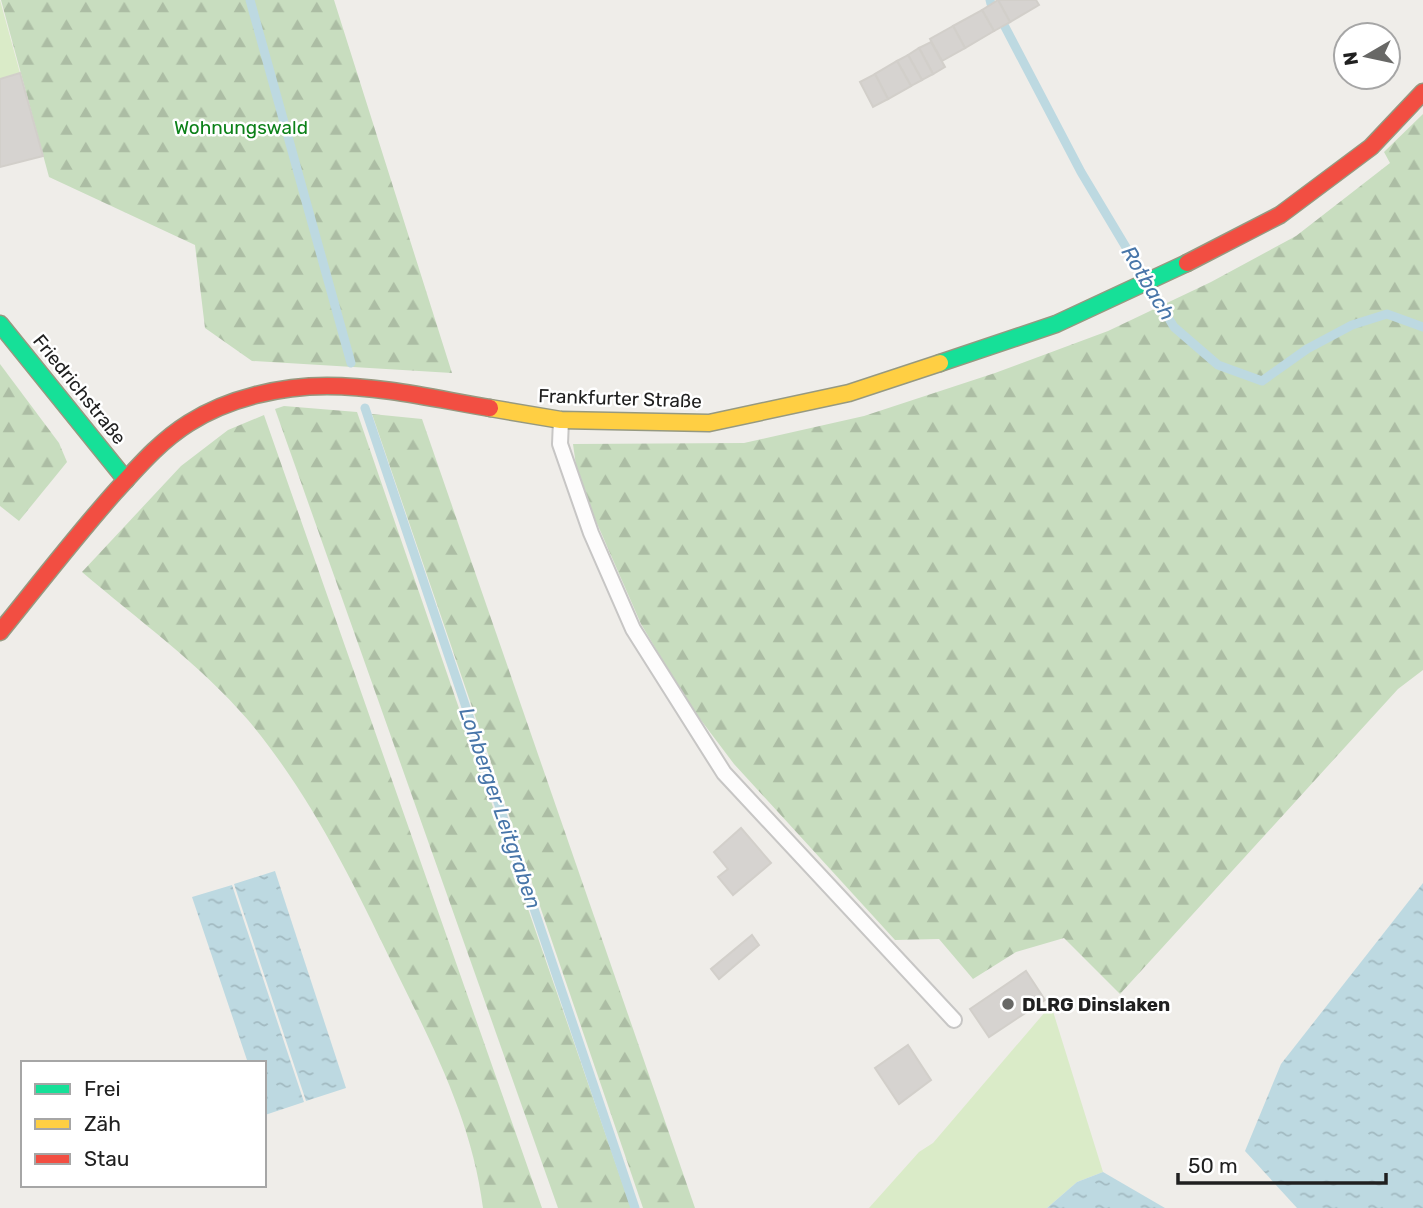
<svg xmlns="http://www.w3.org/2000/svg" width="1423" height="1208" font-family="Rubik,sans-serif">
	<defs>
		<pattern id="forest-firs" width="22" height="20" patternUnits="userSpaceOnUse" patternTransform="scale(1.75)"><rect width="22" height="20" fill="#c8ddbf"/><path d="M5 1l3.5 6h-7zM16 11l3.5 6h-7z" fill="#acbda4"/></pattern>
		<pattern id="water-ripples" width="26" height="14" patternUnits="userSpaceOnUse" patternTransform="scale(1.75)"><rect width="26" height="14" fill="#bdd9e1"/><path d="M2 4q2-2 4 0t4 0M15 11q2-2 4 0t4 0" fill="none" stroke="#a2bac1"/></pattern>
	</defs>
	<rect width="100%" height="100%" fill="#efede9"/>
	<!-- grass -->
	<g fill="#daebc8">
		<polygon points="0,0 20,73 0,79"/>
		<polygon points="1051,1005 1103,1172 1077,1182 1047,1208 869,1208 919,1152 933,1143"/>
	</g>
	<!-- forest -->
	<g fill="url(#forest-firs)">
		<polygon points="1,0 334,0 452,373 252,361 205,328 195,245 49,177"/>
		<polygon points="1423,114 1423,670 1398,689 1120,994 1064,938 1016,952 973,979 939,939 895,940 734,764 688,703 641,624 578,480 573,444 744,443 864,416 995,373 1108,331 1211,282 1296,236 1390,163 1384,152"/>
		<polygon points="0,364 59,443 67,462 19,521 0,506"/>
		<polygon points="284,406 357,412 631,1208 558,1208 275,409"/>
		<polygon points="372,414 422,419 695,1208 643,1208"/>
		<path d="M264 415 542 1208H483C472 1119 430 1040 391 961 350 876 309 793 248 720 200 664 138 620 82 572L181 466 228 430Z"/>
	</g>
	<!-- water -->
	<g fill="url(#water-ripples)">
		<polygon points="275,871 346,1088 306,1101 234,884"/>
		<polygon points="1423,883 1423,1208 1297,1208 1245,1151 1281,1064"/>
		<polygon points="232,885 304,1102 265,1115 264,1063 248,1063 192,897"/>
		<polygon points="1103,1172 1165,1208 1047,1208 1077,1182"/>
	</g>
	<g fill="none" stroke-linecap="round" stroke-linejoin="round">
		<!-- stream -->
		<g stroke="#bdd9e1" stroke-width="9">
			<polyline points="250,0 351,363"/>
			<polyline points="990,0 991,4"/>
			<polyline points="1004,25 1081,172 1142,274"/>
			<polyline points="1151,289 1174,327 1218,365 1262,381 1307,349 1352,325 1387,314 1423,327"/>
			<polyline points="365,408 635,1208"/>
		</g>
	</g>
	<!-- building -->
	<g fill="#d6d3d0" stroke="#d2cfca" stroke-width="2">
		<polygon points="998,0 1036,0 1039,5 1010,22"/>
		<polygon points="998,0 1010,22 994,31 982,10"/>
		<polygon points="982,10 994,31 965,48 953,26"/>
		<polygon points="953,26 965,48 942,61 930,39"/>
		<polygon points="931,42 945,67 933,74 919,48"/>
		<polygon points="919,48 933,74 922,80 908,55"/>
		<polygon points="908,55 922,80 911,86 897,61"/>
		<polygon points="897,61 911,86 888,99 875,74"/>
		<polygon points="20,73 43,156 0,167 0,79"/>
		<polygon points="875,74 888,99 873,107 860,82"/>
		<polygon points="741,828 771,863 733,895 718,877 728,869 714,852"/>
		<polygon points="752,935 759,945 719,979 711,969"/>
		<polygon points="1026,971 1045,1000 989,1037 970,1009"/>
		<polygon points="908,1045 931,1080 899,1104 875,1068"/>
	</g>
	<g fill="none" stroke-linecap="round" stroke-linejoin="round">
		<!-- lane casing -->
		<g stroke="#c7c6c5" stroke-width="18">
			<polyline id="lane" points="561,420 560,444 591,533 633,629 724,773 954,1020"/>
		</g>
		<!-- fast casing -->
		<g stroke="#969980" stroke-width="19">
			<g id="fast">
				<polyline points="0,324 126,480"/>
				<polyline points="940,363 1056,324 1187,263"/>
			</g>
		</g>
		<!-- slow casing -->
		<g stroke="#969980" stroke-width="19">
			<polyline id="slow" points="490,408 561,420 709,423 849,393 940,363"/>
		</g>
		<!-- jam casing -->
		<g stroke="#969980" stroke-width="19">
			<g id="jam">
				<polyline points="1187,263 1280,215 1371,147 1423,92"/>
				<path d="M0 632C38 585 75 537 115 492 138 467 160 441 189 423 228 398 281 386 327 386 382 386 436 399 490 408"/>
			</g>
		</g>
		<!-- lane -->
		<use href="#lane" stroke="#fdfcfc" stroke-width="14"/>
		<!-- fast -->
		<use href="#fast" stroke="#16e098" stroke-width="16"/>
		<!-- slow -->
		<use href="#slow" stroke="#ffcf43" stroke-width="16"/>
		<!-- jam -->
		<use href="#jam" stroke="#f24e42" stroke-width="16"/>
	</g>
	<!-- markers -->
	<circle fill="#686866" stroke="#fff" stroke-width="2.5" cx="1008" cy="1004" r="7"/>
	<g text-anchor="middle" stroke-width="5" stroke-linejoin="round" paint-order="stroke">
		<!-- park labels -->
		<g font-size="19" fill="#0c8119" stroke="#fff">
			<text x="241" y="134">Wohnungswald</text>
		</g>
		<!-- street labels -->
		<g font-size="19" fill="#202020" stroke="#fff">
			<text transform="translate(80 389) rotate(51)" y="7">Friedrichstraße</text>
			<text transform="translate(620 398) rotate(2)" y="7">Frankfurter Straße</text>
		</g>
		<!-- poi labels -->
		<g font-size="19" font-weight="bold" fill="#202020" stroke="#fff" text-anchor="start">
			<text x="1022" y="1011">DLRG Dinslaken</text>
		</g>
		<!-- water labels -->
		<g font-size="21" font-style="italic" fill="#4876a9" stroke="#fff">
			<text transform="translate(1148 283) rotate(59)" y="7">Rotbach</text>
			<text transform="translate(500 808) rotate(71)" y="7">Lohberger Leitgraben</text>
		</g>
	</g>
	<!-- legend -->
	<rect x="21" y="1061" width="245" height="126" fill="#ffffff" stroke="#a6a6a6" stroke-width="2"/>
	<rect x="35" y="1084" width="35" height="10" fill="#16e098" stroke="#a6a6a6" stroke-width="2"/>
	<text x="84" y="1096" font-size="21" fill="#202020">Frei</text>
	<rect x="35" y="1119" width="35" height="10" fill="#ffcf43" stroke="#a6a6a6" stroke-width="2"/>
	<text x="84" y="1131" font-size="21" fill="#202020">Zäh</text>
	<rect x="35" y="1154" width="35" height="10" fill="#f24e42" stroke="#a6a6a6" stroke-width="2"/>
	<text x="84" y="1166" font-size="21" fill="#202020">Stau</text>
	<!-- north arrow -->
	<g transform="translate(1367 56) rotate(261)"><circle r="33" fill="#ffffff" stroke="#a6a6a6" stroke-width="2"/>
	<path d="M0-5L12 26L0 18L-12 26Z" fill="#686866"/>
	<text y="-10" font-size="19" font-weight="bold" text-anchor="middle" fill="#202020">N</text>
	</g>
	<!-- scale -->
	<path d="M1178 1173v10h208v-10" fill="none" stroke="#202020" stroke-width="3.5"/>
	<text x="1188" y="1173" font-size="21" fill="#202020" stroke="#ffffff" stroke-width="5" paint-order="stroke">50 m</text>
</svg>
